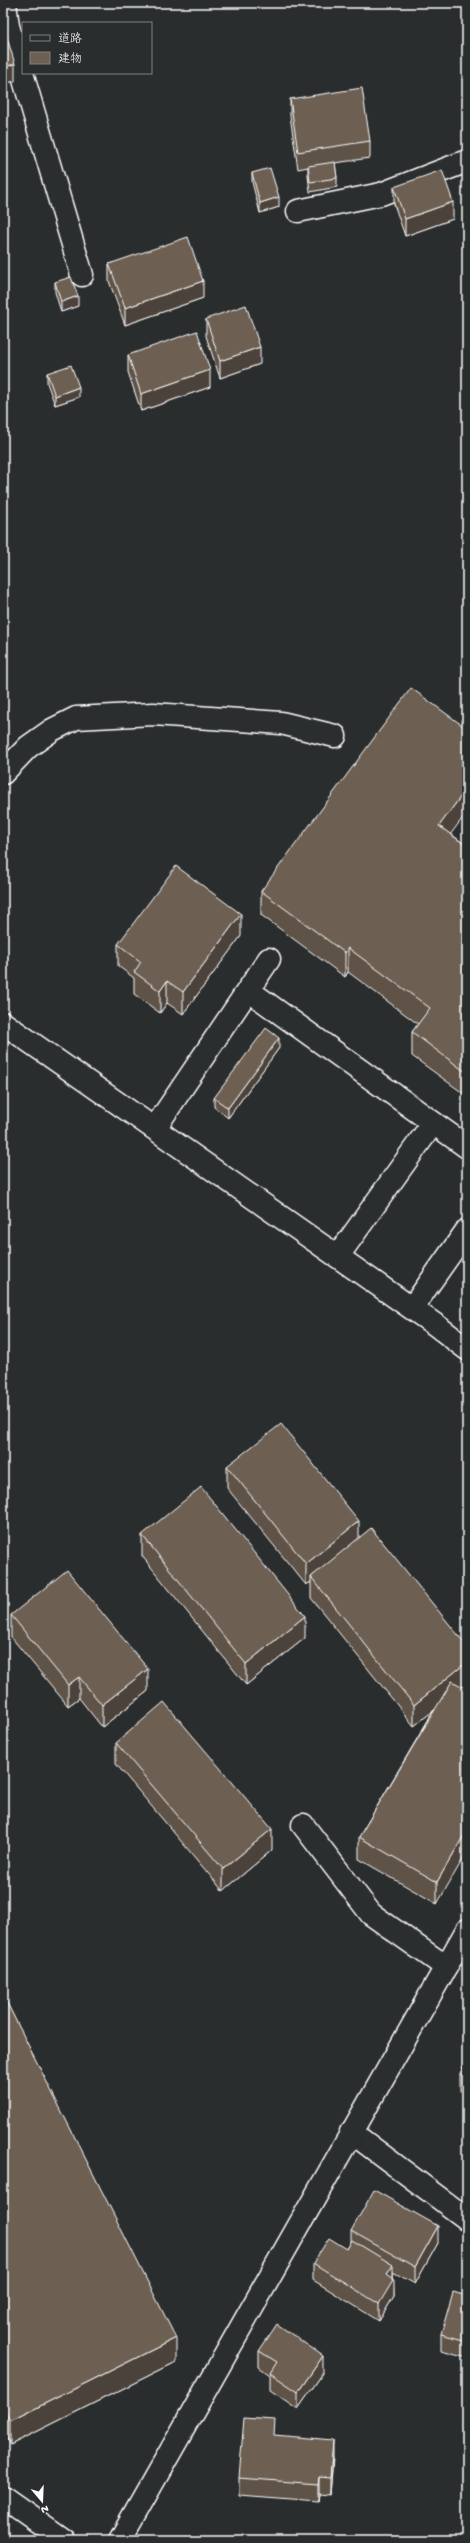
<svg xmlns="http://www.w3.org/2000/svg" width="470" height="2543" font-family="'Gochi Hand','Klee One',sans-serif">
	<rect width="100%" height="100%" fill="#2a2d2e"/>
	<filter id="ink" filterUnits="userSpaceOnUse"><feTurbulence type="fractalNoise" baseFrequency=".025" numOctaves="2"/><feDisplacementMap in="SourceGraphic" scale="8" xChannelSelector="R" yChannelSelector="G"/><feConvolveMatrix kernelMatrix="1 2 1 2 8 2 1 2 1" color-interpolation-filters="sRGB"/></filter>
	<g filter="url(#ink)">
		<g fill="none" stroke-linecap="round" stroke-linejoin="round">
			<!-- minor casing -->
			<g stroke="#fff" stroke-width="25">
				<g id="minor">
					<polyline points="5,3 8,26 82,275"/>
					<polyline points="298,211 381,194 467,161"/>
					<polyline points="3,773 28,747 52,730 76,718 153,714 281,723 335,736"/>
					<polyline points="248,990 467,1147"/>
					<polyline points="3,1023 437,1326 467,1349"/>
					<polyline points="155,1128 269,959"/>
					<polyline points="338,1256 433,1123"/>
					<polyline points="412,1308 467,1230"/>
					<polyline points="303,1825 371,1914 446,1967"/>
					<polyline points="351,2132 467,2219"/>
					<polyline points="3,2497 64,2540"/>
					<polyline points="120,2540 467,1930"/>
				</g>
			</g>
			<!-- minor -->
			<use href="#minor" stroke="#2a2d2e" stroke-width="22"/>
		</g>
		<!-- wall -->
		<g fill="#5e5347" stroke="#fff">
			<polygon points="290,99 370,141 370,158 335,163 337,178 337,187 310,192 308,176 308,167 298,169 290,116"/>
			<polygon points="252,173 279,207 260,213 252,182"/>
			<polygon points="394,187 453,219 405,236 394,204"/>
			<polygon points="109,264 203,298 125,325 109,281"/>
			<polygon points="55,282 78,306 61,312 55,292"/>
			<polygon points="206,319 260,364 220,378 206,336"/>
			<polygon points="128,355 210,387 141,411 128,372"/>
			<polygon points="47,373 79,397 55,405 47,383"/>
			<polygon points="451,834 467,846 467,1096 412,1056 412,1032 418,1024 348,972 345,977 261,915 261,891"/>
			<polygon points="241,936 183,1014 167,1003 160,1013 134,994 134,978 118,966 118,944"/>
			<polygon points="279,1048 228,1118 214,1107 214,1098"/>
			<polygon points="227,1466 359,1538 463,1687 437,1904 359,1859 359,1837 434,1710 414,1726 311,1598 311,1582 306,1585 227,1488"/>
			<polygon points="142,1535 305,1638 246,1685 142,1556"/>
			<polygon points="11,1615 148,1691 102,1727 79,1698 68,1706 11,1637"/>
			<polygon points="116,1743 272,1850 223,1891 116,1764"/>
			<polygon points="3,1995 176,2362 10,2445 3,2431"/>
			<polygon points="467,2057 467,2105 465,2104 465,2093 460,2091 460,2074"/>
			<polygon points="351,2231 438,2243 415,2284 393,2272 394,2296 379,2321 313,2280 313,2263 347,2249 351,2242"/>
			<polygon points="467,2296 467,2358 441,2351 441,2334"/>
			<polygon points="259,2351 323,2373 298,2409 270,2390 270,2375 259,2367"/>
			<polygon points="275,2436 333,2457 330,2495 319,2494 318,2501 239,2495 239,2478"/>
		</g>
		<!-- shaded-wall -->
		<g fill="#4c433a" stroke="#fff">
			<polygon points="15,64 15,81 3,84 3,67"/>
			<polygon points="279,197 279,207 260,213 260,203"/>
			<polygon points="453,202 453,219 405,236 405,219"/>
			<polygon points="203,281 203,298 125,325 125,308"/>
			<polygon points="78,296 78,306 61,312 61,302"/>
			<polygon points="260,347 260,364 220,378 220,361"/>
			<polygon points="210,370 210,387 141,411 141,394"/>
			<polygon points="79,387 79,397 55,405 55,396"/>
			<polygon points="467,788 467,812 439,850 439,826"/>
			<polygon points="241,914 241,936 183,1014 183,992"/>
			<polygon points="348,948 348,972 345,977 345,953"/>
			<polygon points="167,981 167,1003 160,1013 160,991"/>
			<polygon points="279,1038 279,1048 228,1118 228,1108"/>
			<polygon points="359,1521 359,1543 311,1577 311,1582 306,1585 306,1564"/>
			<polygon points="305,1616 305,1638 246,1685 246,1664"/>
			<polygon points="467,1662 467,1684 414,1726 414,1705"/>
			<polygon points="148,1669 148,1691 102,1727 102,1705"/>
			<polygon points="79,1677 79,1698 68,1706 68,1685"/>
			<polygon points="272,1829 272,1850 223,1891 223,1869"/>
			<polygon points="467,1830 467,1852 437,1904 437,1882"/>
			<polygon points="438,2226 438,2243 415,2284 415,2267"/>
			<polygon points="393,2265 393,2281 394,2279 394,2296 379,2321 379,2304 387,2274"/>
			<polygon points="176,2338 176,2362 10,2445 10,2421"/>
			<polygon points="323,2356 323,2373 298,2409 298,2392"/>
			<polygon points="333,2440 333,2457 330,2495 330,2478"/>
			<polygon points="319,2477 319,2494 318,2501 318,2484"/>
		</g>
		<!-- building -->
		<g fill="#6d6053" stroke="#fff">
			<polygon points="5,31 15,64 3,67 3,32"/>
			<polygon points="362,88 370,141 298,152 290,99"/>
			<polygon points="335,162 337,178 310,182 308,166"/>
			<polygon points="270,168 279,197 260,203 252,173"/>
			<polygon points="442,170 453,202 405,219 394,187"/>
			<polygon points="188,237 203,281 125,308 109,264"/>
			<polygon points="71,277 78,296 61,302 55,282"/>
			<polygon points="246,305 260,347 220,361 206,319"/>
			<polygon points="197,331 210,370 141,394 128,355"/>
			<polygon points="71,365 79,387 55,396 47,373"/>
			<polygon points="411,688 466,728 467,727 467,788 439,826 467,846 467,1073 412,1032 430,1008 348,948 345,953 261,891"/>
			<polygon points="176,866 241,914 183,992 167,981 160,991 134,972 141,962 118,944"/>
			<polygon points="266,1028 279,1038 228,1108 214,1098"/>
			<polygon points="281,1424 359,1521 306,1564 227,1466"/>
			<polygon points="201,1487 305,1616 246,1664 142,1535"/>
			<polygon points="371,1528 467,1646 467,1662 414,1705 311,1577"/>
			<polygon points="67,1570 148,1669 102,1705 79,1677 68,1685 11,1615"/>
			<polygon points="452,1681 467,1689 467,1830 437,1882 359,1837"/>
			<polygon points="164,1702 272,1829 223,1869 116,1743"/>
			<polygon points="3,1995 176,2338 10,2421 3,2407"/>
			<polygon points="467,2057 467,2077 460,2074"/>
			<polygon points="374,2190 438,2226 415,2267 351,2231"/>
			<polygon points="329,2238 347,2249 352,2240 393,2265 387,2274 394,2279 379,2304 313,2263"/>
			<polygon points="453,2292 467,2296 467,2341 441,2334"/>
			<polygon points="277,2324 323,2356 298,2392 270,2373 277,2362 259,2351"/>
			<polygon points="244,2418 275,2420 274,2435 333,2440 330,2478 319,2477 318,2484 239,2478"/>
		</g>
	</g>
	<!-- margin -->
	<rect width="470" height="2543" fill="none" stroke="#2a2d2e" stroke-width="16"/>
	<rect x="8" y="8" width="454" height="2527" fill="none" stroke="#fff" stroke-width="1.5" filter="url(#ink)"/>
	<!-- legend -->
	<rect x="22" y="22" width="130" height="52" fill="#2a2d2e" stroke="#7f8182"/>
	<rect x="30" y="35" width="20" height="6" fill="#2a2d2e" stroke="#7f8182"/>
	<text x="58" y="42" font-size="12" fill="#ffffff">道路</text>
	<rect x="30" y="52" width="20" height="12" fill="#6d6053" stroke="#7f8182"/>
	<text x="58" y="62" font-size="12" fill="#ffffff">建物</text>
	<!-- north arrow -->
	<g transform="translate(42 2501) rotate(161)" stroke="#2a2d2e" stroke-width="3" paint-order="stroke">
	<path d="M0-3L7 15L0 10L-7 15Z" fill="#ffffff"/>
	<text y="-6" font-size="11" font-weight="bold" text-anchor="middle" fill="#ffffff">N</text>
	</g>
</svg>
